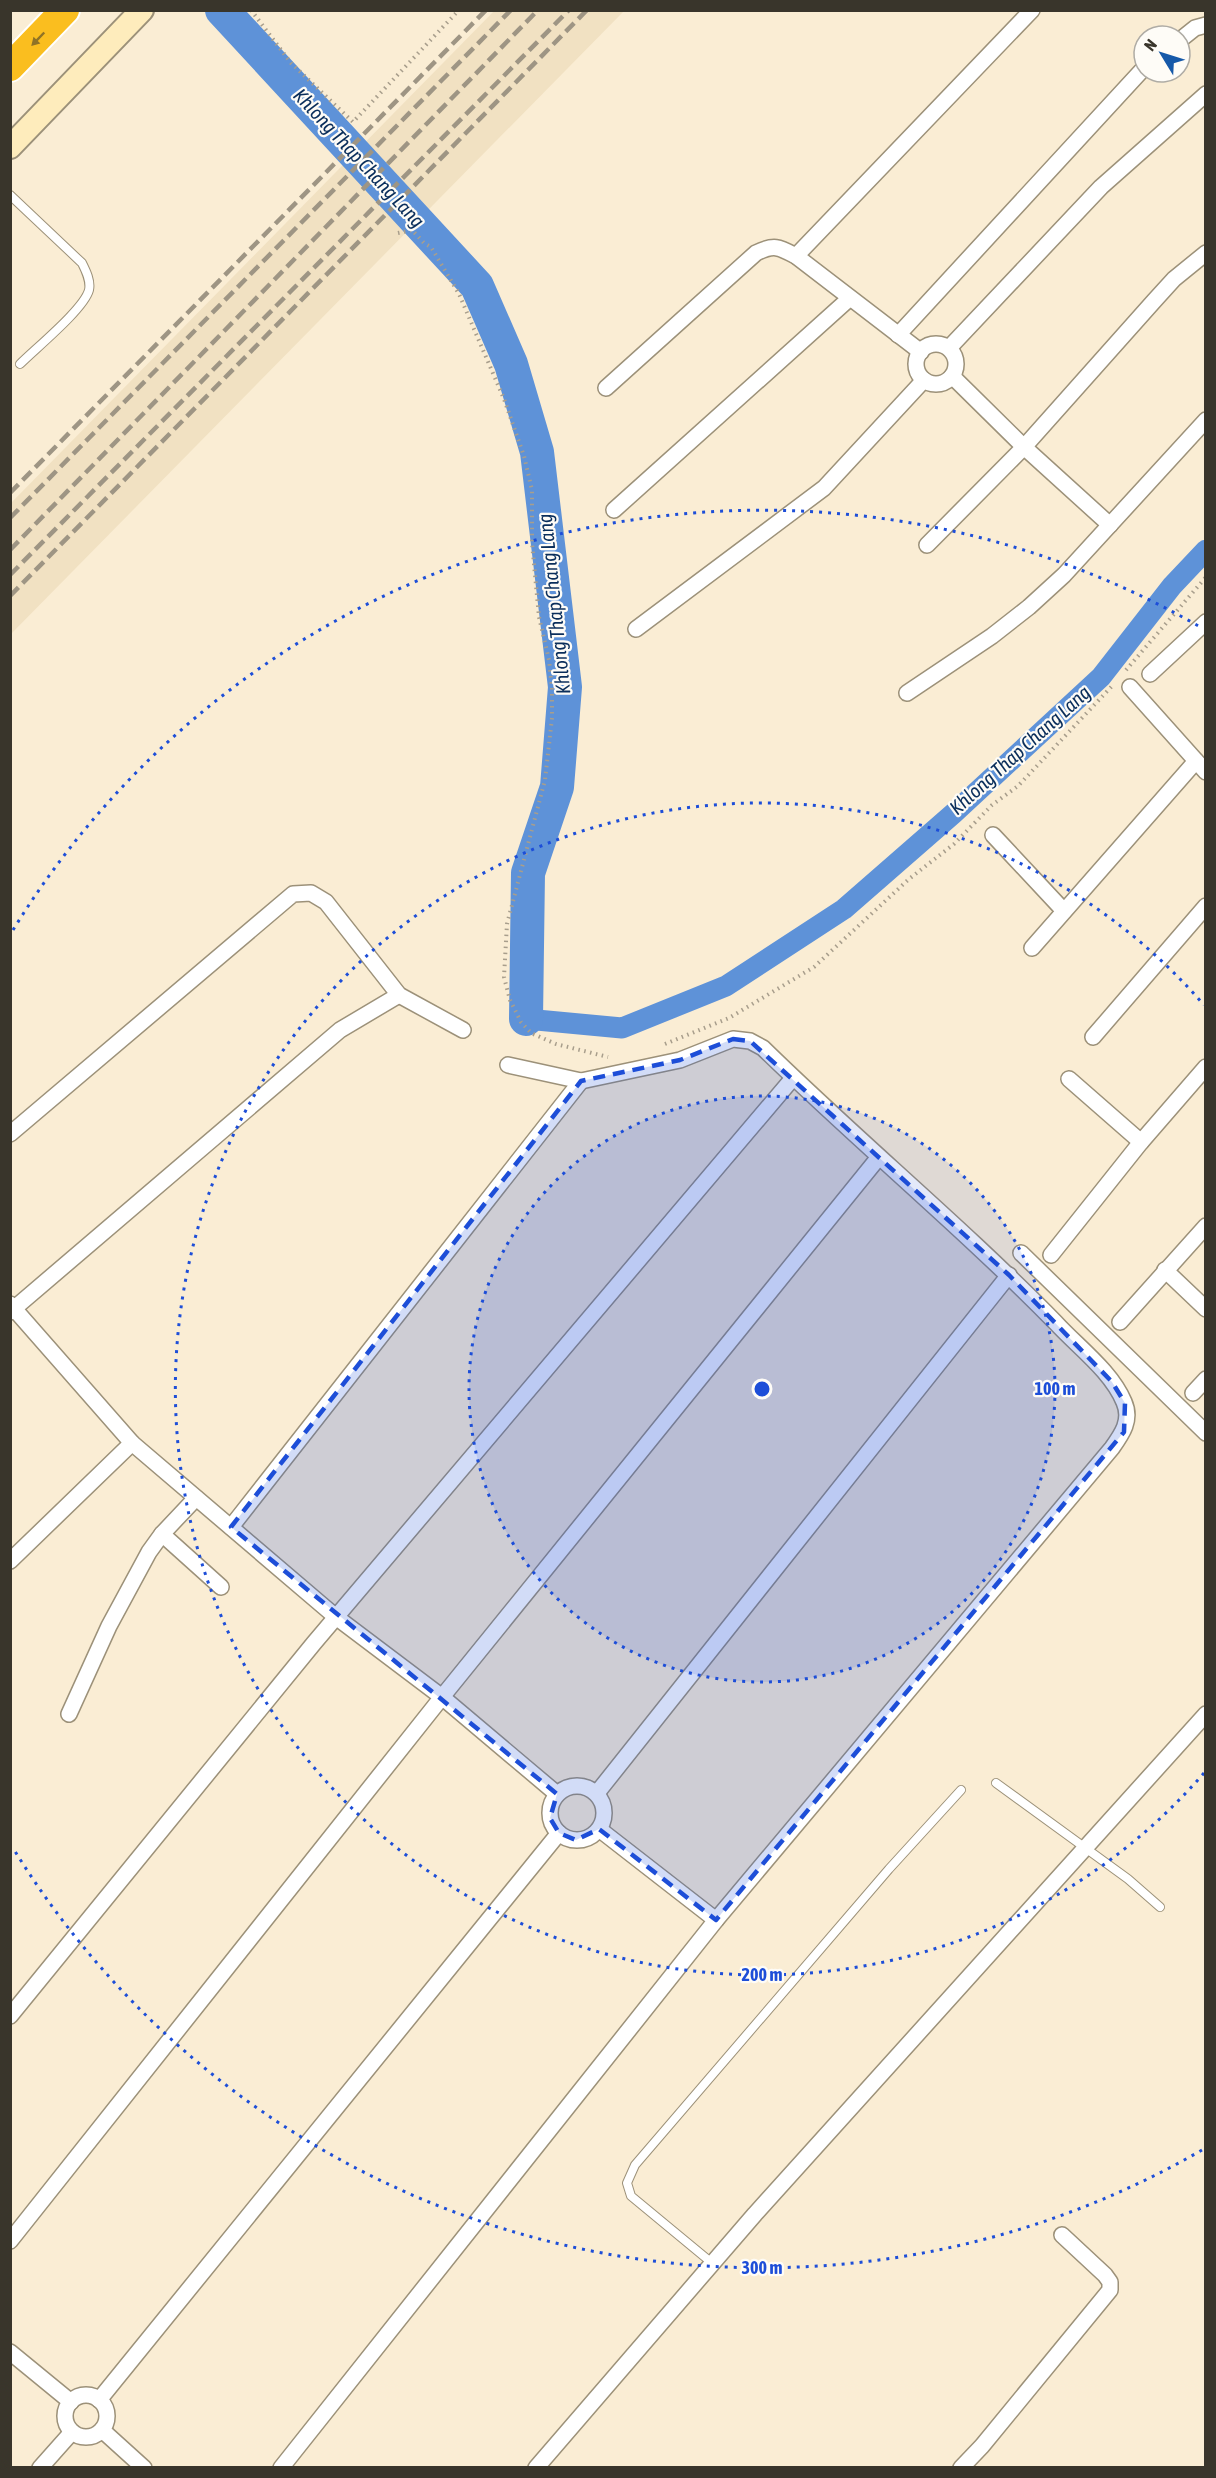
<svg xmlns="http://www.w3.org/2000/svg" width="1216" height="2478" font-family="'Asap Condensed',sans-serif">
	<rect width="100%" height="100%" fill="#faedd4"/>
	<!-- built -->
	<polygon fill="#f1e1c2" points="495,10 624,11 11,634 11,503"/>
	<g fill="none" stroke-linecap="round" stroke-linejoin="round">
		<!-- canal -->
		<polyline stroke="#5e92d8" stroke-width="21" points="526,1019 622,1028 726,986 844,909 954,813 1101,677 1172,586 1206,550"/>
		<!-- river -->
		<polyline stroke="#5e92d8" stroke-width="34" points="222,10 477,286 511,364 537,452 565,687 557,787 528,873 526,1019"/>
		<!-- lane casing -->
		<g stroke="#9c9179" stroke-width="10">
			<g id="lane">
				<path d="M10 195 82 263C86 271 91 281 89 290 84 309 36 348 20 364"/>
				<polyline points="996,1783 1128,1879 1160,1907"/>
				<polyline points="712,2263 631,2196 627,2183 635,2165 889,1869 961,1790"/>
			</g>
		</g>
		<!-- street casing -->
		<g stroke="#9c9179" stroke-width="18">
			<g id="street">
				<polyline points="1180,40 1195,28 1206,25"/>
				<polyline points="796,256 1032,10"/>
				<polyline points="898,335 1144,68"/>
				<circle cx="936" cy="364" r="20"/>
				<polyline points="949,348 1101,187 1206,94"/>
				<polyline points="952,376 1024,447 1110,525"/>
				<path d="M606 388 756 253C774 244 779 247 796 256L921 352"/>
				<polyline points="614,510 850,298"/>
				<polyline points="927,545 1024,447 1154,301 1174,279 1206,253"/>
				<polyline points="636,629 824,488 924,380"/>
				<polyline points="1150,674 1206,622"/>
				<polyline points="1130,687 1206,772"/>
				<polyline points="907,693 992,636 1029,607 1064,575 1206,420"/>
				<polyline points="993,835 1064,911"/>
				<polyline points="1032,948 1196,761"/>
				<polyline points="1093,1037 1206,906"/>
				<polyline points="1069,1079 1141,1142"/>
				<polyline points="10,1134 293,894 311,893 326,902 399,995 463,1030"/>
				<polyline points="1021,1253 1206,1433"/>
				<polyline points="1051,1255 1141,1142 1206,1067"/>
				<polyline points="1165,1270 1206,1309"/>
				<polyline points="10,1304 132,1443 336,1617 442,1697 557,1794"/>
				<polyline points="10,1312 340,1030 399,995"/>
				<polyline points="1120,1322 1206,1226"/>
				<polyline points="1193,1393 1206,1379"/>
				<polyline points="231,1527 581,1081"/>
				<polyline points="162,1534 221,1587"/>
				<polyline points="10,1561 132,1443"/>
				<polyline points="69,1714 109,1626 149,1552 162,1534 196,1498"/>
				<circle cx="577" cy="1813" r="27"/>
				<polyline points="597,1793 1009,1275"/>
				<polyline points="599,1829 716,1920"/>
				<polyline points="10,2016 314,1643 793,1078"/>
				<polyline points="10,2241 442,1697 879,1157"/>
				<polyline points="10,2352 71,2402"/>
				<circle cx="86" cy="2416" r="21"/>
				<polyline points="99,2400 559,1833"/>
				<polyline points="102,2430 144,2468"/>
				<polyline points="40,2468 72,2432"/>
				<path d="M281 2468 716 1920 1112 1448C1122 1434 1132 1420 1124 1402 1111 1371 1078 1347 1056 1323 962 1227 859 1142 763 1048L750 1041 733 1039 680 1060 581 1081 508 1065"/>
				<polyline points="536,2468 755,2214 1206,1714"/>
				<polyline points="961,2468 982,2446 1110,2290 1110,2282 1105,2275 1062,2235"/>
			</g>
		</g>
		<!-- secondary casing -->
		<g stroke="#9c9179" stroke-width="26">
			<polyline id="secondary" points="10,147 142,10"/>
		</g>
		<!-- highway casing -->
		<g stroke="#fff" stroke-width="32">
			<polyline id="highway" points="10,67 65,10"/>
		</g>
		<!-- path -->
		<g stroke="#a89e8c" stroke-width="4" stroke-dasharray="1.5 4.5" stroke-linecap="butt">
			<polyline points="251,10 291,63 353,122 459,10"/>
			<polyline points="398,233 412,230 424,243 431,247 459,294 504,399 524,456 532,490 532,543 539,617 549,660 552,688 552,718 545,780 507,924 504,977 510,1000 521,1022 531,1033 556,1044 608,1057"/>
			<polyline points="1126,670 1206,577"/>
			<polyline points="665,1044 729,1018 814,967 909,879 954,844 992,805 1018,786 1113,685"/>
		</g>
		<!-- lane -->
		<use href="#lane" stroke="#fff" stroke-width="8"/>
		<!-- street -->
		<use href="#street" stroke="#fff" stroke-width="15"/>
		<!-- secondary -->
		<use href="#secondary" stroke="#feecbc" stroke-width="22"/>
		<!-- highway -->
		<use href="#highway" stroke="#fabe1f" stroke-width="28"/>
		<!-- rail -->
		<g stroke="#9e9584" stroke-width="4.5" stroke-dasharray="12 6" stroke-linecap="butt">
			<polyline points="10,493 486,10"/>
			<polyline points="10,518 511,10"/>
			<polyline points="10,550 538,10"/>
			<polyline points="10,575 569,10"/>
			<polyline points="10,596 587,10"/>
		</g>
	</g>
	<!-- one-way arrows -->
	<defs><path id="oneway-solid" d="M-6-.8H1V-3.2L6.5 0L1 3.2V.8H-6Z" transform="scale(1.5)"/></defs>
	<use fill="#907326" href="#oneway-solid" transform="translate(38 39) rotate(134)"/>
	<!-- marked area -->
	<path fill="#1d4ed8" fill-opacity="0.2" stroke="#1d4ed8" stroke-width="4.5" stroke-dasharray="12 8" stroke-linejoin="round" d="M733 1039 750 1041 1009 1275 1112 1382 1125 1403 1124 1432 716 1920 599 1829 576 1840 559 1833 550 1818 557 1794 231 1527 581 1081 680 1060Z"/>
	<!-- distance rings -->
	<circle cx="762" cy="1389" r="293" fill="#1d4ed8" fill-opacity=".12"/>
	<g fill="none" stroke="#1d4ed8" stroke-width="3" stroke-dasharray="3 6">
		<circle cx="762" cy="1389" r="293"/>
		<path d="M1204 1773A586 586 0 1 1 1204 1005"/>
		<path d="M1202 2150A879 879 0 0 1 13 1848M13 930A879 879 0 0 1 1202 628"/>
	</g>
	<g text-anchor="middle" stroke-width="4.5" stroke-linejoin="round" paint-order="stroke">
		<!-- water labels -->
		<g font-size="20" font-style="italic" fill="#0a2e5b" stroke="#fefcf7">
			<text transform="translate(359 158) rotate(47)" y="7">Khlong Thap Chang Lang</text>
			<text transform="translate(554 604) rotate(-96)" y="7">Khlong Thap Chang Lang</text>
			<text transform="translate(1020 750) rotate(-42)" y="7">Khlong Thap Chang Lang</text>
		</g>
	</g>
	<circle cx="762" cy="1389" r="9" fill="#1d4ed8" stroke="#fefcf7" stroke-width="3"/>
	<g font-size="18" text-anchor="middle" font-weight="bold" fill="#1d4ed8" stroke="#fefcf7" stroke-width="4.5" stroke-linejoin="round" paint-order="stroke">
		<text x="1055" y="1395">100 m</text>
		<text x="762" y="1981">200 m</text>
		<text x="762" y="2274">300 m</text>
	</g>
	<!-- border -->
	<rect width="1216" height="2478" fill="none" stroke="#39352b" stroke-width="24"/>
	<!-- north arrow -->
	<g transform="translate(1162 54) rotate(308)"><circle r="28" fill="#fefcf7" stroke="#afaca5" stroke-width="1.5"/>
	<path d="M0-4.5L10 22L0 15L-10 22Z" fill="#1659a9"/>
	<text y="-9" font-size="16" font-weight="bold" text-anchor="middle" fill="#39352b">N</text>
	</g>
</svg>
